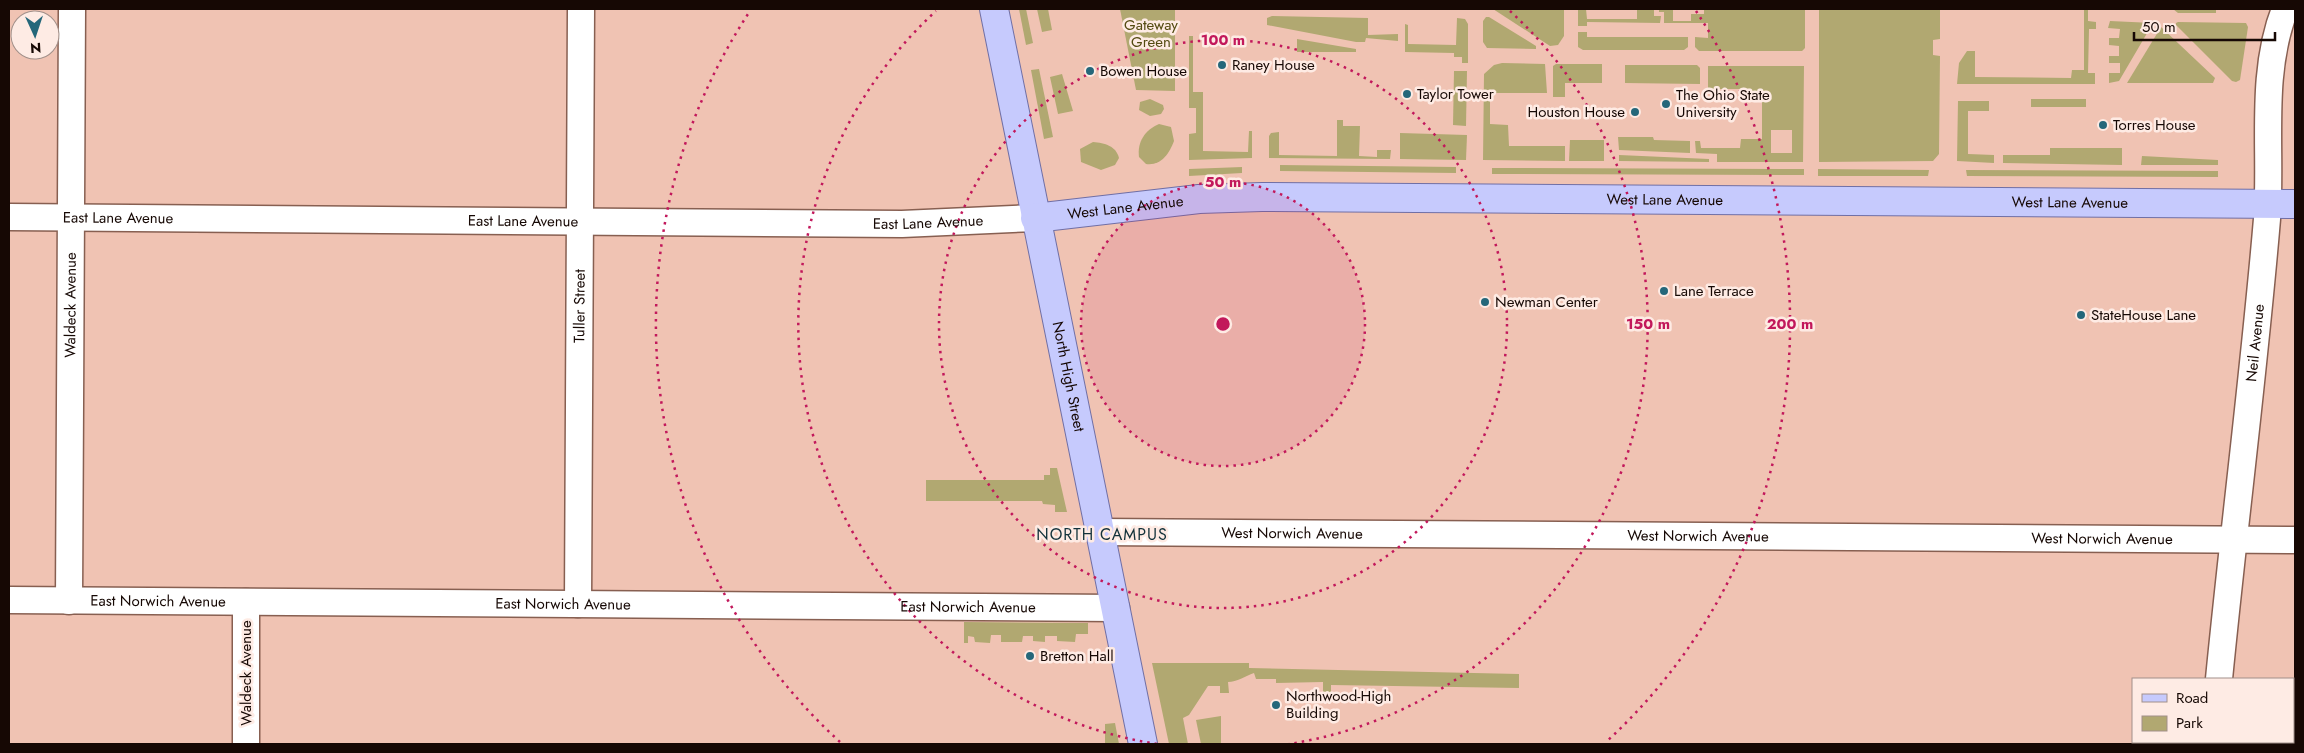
<svg xmlns="http://www.w3.org/2000/svg" width="2304" height="753" font-family="Jost,sans-serif">
	<rect width="100%" height="100%" fill="#f0c3b3"/>
	<!-- green -->
	<g fill="#b1a871" fill-rule="evenodd">
		<polygon points="1019,9 1026,9 1033,43 1026,45"/>
		<polygon points="1037,9 1048,9 1052,30 1042,32"/>
		<polygon points="1120,9 1175,9 1175,91 1136,90"/>
		<polygon points="1493,9 1564,9 1564,36 1558,45 1550,46"/>
		<polygon points="1578,9 1586,9 1587,19 1637,19 1637,10 1654,10 1654,16 1661,16 1660,23 1587,22 1587,26 1578,26"/>
		<polygon points="1659,9 1673,9 1673,21 1691,21 1691,14 1704,14 1704,9 1805,9 1805,48 1802,51 1699,51 1695,47 1695,37 1708,38 1708,23 1664,23 1664,12 1659,12"/>
		<polygon points="1819,9 1940,9 1940,39 1933,40 1933,55 1940,56 1939,154 1933,161 1819,162"/>
		<polygon points="2084,9 2088,9 2088,21 2096,22 2096,29 2089,29 2088,73 2095,73 2095,84 1957,84 1959,63 1967,51 1975,51 1975,77 2071,78 2072,70 2084,70"/>
		<polygon points="2173,9 2216,9 2216,13 2178,13"/>
		<polygon points="1272,16 1368,18 1368,35 1398,34 1398,41 1366,38 1365,42 1356,42 1267,25 1267,18"/>
		<polygon points="1486,17 1489,17 1536,46 1536,49 1487,48 1483,42 1483,21"/>
		<polygon points="1457,18 1465,19 1468,24 1468,63 1462,63 1462,57 1454,57 1454,53 1405,52 1405,24 1408,25 1408,44 1456,45"/>
		<polygon points="2110,21 2153,23 2119,81 2109,83 2109,73 2120,73 2120,63 2109,63 2109,56 2119,56 2119,46 2109,45 2109,38 2119,38 2120,29 2108,28"/>
		<polygon points="2178,22 2246,23 2248,27 2240,80 2236,82 2232,81 2176,25 2176,23"/>
		<polygon points="2161,27 2215,78 2213,83 2127,83"/>
		<polygon points="1578,32 1587,32 1587,37 1688,37 1688,47 1684,50 1583,50 1578,47"/>
		<polygon points="1189,36 1193,36 1193,92 1203,92 1203,151 1248,152 1249,131 1252,131 1252,158 1189,160 1189,134 1196,133 1196,108 1189,108"/>
		<polygon points="1297,39 1356,49 1356,52 1297,52"/>
		<polygon points="1502,63 1545,64 1547,93 1490,93 1490,124 1508,125 1509,146 1565,146 1565,161 1483,160 1484,74 1494,65"/>
		<polygon points="1556,64 1602,64 1602,83 1565,83 1565,97 1553,97 1553,66"/>
		<polygon points="1625,65 1697,65 1700,68 1700,84 1625,83"/>
		<path d="M1708 66H1804L1803 162H1717V154L1696 153 1695 141H1700L1701 148H1740L1741 139H1762V97H1745V89H1708ZM1771 130H1792V153H1771Z"/>
		<polygon points="1039,69 1053,137 1044,139 1031,70"/>
		<polygon points="1454,71 1467,71 1466,126 1453,125"/>
		<polygon points="1062,74 1073,111 1058,114 1050,77"/>
		<polygon points="1150,99 1163,105 1164,109 1161,114 1150,116 1139,110 1140,102"/>
		<rect x="2031" y="99" width="55" height="8"/>
		<polygon points="1958,101 1989,101 1989,111 1968,111 1968,154 1994,155 1994,163 1957,161"/>
		<polygon points="1337,120 1343,120 1343,126 1360,126 1359,156 1377,157 1377,150 1391,150 1390,159 1269,158 1269,136 1271,133 1279,132 1279,155 1337,156"/>
		<path d="M1159 124 1171 127 1174 141C1169 154 1161 166 1146 164L1139 157C1137 142 1145 130 1159 124Z"/>
		<polygon points="1400,133 1467,135 1466,160 1400,159"/>
		<polygon points="1618,137 1653,137 1654,140 1690,141 1690,153 1619,150"/>
		<polygon points="1570,140 1604,140 1604,161 1569,161"/>
		<path d="M1093 142C1105 143 1116 146 1119 158L1115 165 1101 170 1081 162 1080 149Z"/>
		<polygon points="2050,148 2122,148 2122,165 2003,163 2003,155 2050,155"/>
		<polygon points="1619,155 1709,159 1709,162 1619,161"/>
		<polygon points="2142,156 2218,160 2218,165 2141,165"/>
		<polygon points="1280,165 1456,167 1456,173 1280,171"/>
		<polygon points="1242,167 1242,173 1189,176 1189,169"/>
		<polygon points="1492,168 1804,169 1804,175 1492,174"/>
		<polygon points="1818,169 1929,170 1928,176 1818,176"/>
		<polygon points="1966,170 2218,171 2218,177 1967,176"/>
		<polygon points="1050,468 1057,468 1067,512 1055,512 1055,505 1043,504 1042,501 926,501 926,480 1044,480 1044,475 1050,475"/>
		<polygon points="964,622 1084,623 1088,623 1088,634 1076,634 1075,642 1057,641 1057,636 1045,636 1045,642 1033,641 1033,636 1023,636 1022,642 1001,642 1001,635 991,635 990,643 975,642 974,637 968,636 968,643 964,643"/>
		<path d="M1152 663H1249V668L1519 674V688L1331 685V694H1323V682L1276 683V679H1256L1254 673C1245 676 1237 682 1228 682L1229 693H1220V686H1208L1189 715 1183 718 1188 744H1169Z"/>
		<polygon points="1221,716 1221,744 1201,744 1196,720"/>
		<polygon points="1115,723 1119,744 1105,744 1105,724"/>
	</g>
	<g fill="none" stroke-linecap="round" stroke-linejoin="round">
		<!-- minor casing -->
		<g stroke="#875f51" stroke-width="29">
			<g id="minor">
				<path id="s1" d="M9 217 902 224 1035 218"/>
				<path id="s2" d="M1100 532 2295 540"/>
				<path id="s3" d="M9 600 1116 608"/>
				<path id="s4" d="M69 601 72 9"/>
				<path id="s5" d="M578 604 581 9"/>
				<path id="s6" d="M2219 679C2234 526 2254 373 2267 219 2272 150 2259 75 2285 9"/>
				<polyline points="246,744 246,602"/>
				<polyline points="2213,744 2213,742"/>
			</g>
		</g>
		<!-- major casing -->
		<g stroke="#706fa5" stroke-width="30">
			<g id="major">
				<path id="s7" d="M994 9 1143 744"/>
				<path id="s8" d="M1035 218 1199 199 1262 197 2295 204"/>
			</g>
		</g>
		<!-- minor -->
		<use href="#minor" stroke="#fff" stroke-width="26"/>
		<!-- major -->
		<use href="#major" stroke="#c6cafd" stroke-width="28"/>
	</g>
	<!-- distance rings -->
	<circle cx="1223" cy="324" r="142" fill="#c2185b" fill-opacity=".12"/>
	<g fill="none" stroke="#c2185b" stroke-width="2.5" stroke-dasharray="2.5 5">
		<circle cx="1223" cy="324" r="142"/>
		<circle cx="1223" cy="324" r="284"/>
		<path d="M1157 744A425 425 0 0 1 936 11M1510 11A425 425 0 0 1 1289 744"/>
		<path d="M840 742A567 567 0 0 1 750 11M1696 11A567 567 0 0 1 1606 742"/>
	</g>
	<!-- markers -->
	<g fill="#25677a" stroke="#feebe4" stroke-width="2">
		<circle cx="1222" cy="65" r="5"/>
		<circle cx="1090" cy="71" r="5"/>
		<circle cx="1407" cy="94" r="5"/>
		<circle cx="1666" cy="104" r="5"/>
		<circle cx="1635" cy="112" r="5"/>
		<circle cx="2103" cy="125" r="5"/>
		<circle cx="1664" cy="291" r="5"/>
		<circle cx="1485" cy="302" r="5"/>
		<circle cx="2081" cy="315" r="5"/>
		<circle cx="1030" cy="656" r="5"/>
		<circle cx="1276" cy="705" r="5"/>
	</g>
	<g text-anchor="middle" stroke-width="5" stroke-linejoin="round" paint-order="stroke">
		<!-- park labels -->
		<g font-size="15" fill="#544b12" stroke="#feebe4">
			<text x="1151" y="30">Gateway<tspan x="1151" dy="17">Green</tspan></text>
		</g>
		<!-- poi labels -->
		<g font-size="15" fill="#160804" stroke="#feebe4" text-anchor="start">
			<text x="1232" y="70">Raney House</text>
			<text x="1100" y="76">Bowen House</text>
			<text x="1417" y="99">Taylor Tower</text>
			<text x="1676" y="100">The Ohio State<tspan x="1676" dy="17">University</tspan></text>
			<text x="1625" y="117" text-anchor="end">Houston House</text>
			<text x="2113" y="130">Torres House</text>
			<text x="1674" y="296">Lane Terrace</text>
			<text x="1495" y="307">Newman Center</text>
			<text x="2091" y="320">StateHouse Lane</text>
			<text x="1040" y="661">Bretton Hall</text>
			<text x="1286" y="701">Northwood-High<tspan x="1286" dy="17">Building</tspan></text>
		</g>
		<!-- street labels -->
		<g font-size="15" fill="#160804" stroke="#feebe4">
			<text dy="5" stroke="none"><textPath href="#s8" startOffset="631">West Lane Avenue</textPath></text>
			<text dy="5" stroke="none"><textPath href="#s8" startOffset="1036">West Lane Avenue</textPath></text>
			<text dy="5" stroke="none"><textPath href="#s8" startOffset="91">West Lane Avenue</textPath></text>
			<text dy="5" stroke="none"><textPath href="#s1" startOffset="109">East Lane Avenue</textPath></text>
			<text dy="5" stroke="none"><textPath href="#s1" startOffset="514">East Lane Avenue</textPath></text>
			<text dy="5" stroke="none"><textPath href="#s1" startOffset="919">East Lane Avenue</textPath></text>
			<text dy="5" stroke="none"><textPath href="#s4" startOffset="296">Waldeck Avenue</textPath></text>
			<text dy="5" stroke="none"><textPath href="#s5" startOffset="298">Tuller Street</textPath></text>
			<text dy="5" stroke="none"><textPath href="#s6" startOffset="338">Neil Avenue</textPath></text>
			<text dy="5" stroke="none"><textPath href="#s7" startOffset="375">North High Street</textPath></text>
			<text dy="5" stroke="none"><textPath href="#s2" startOffset="192">West Norwich Avenue</textPath></text>
			<text dy="5" stroke="none"><textPath href="#s2" startOffset="598">West Norwich Avenue</textPath></text>
			<text dy="5" stroke="none"><textPath href="#s2" startOffset="1002">West Norwich Avenue</textPath></text>
			<text dy="5" stroke="none"><textPath href="#s3" startOffset="149">East Norwich Avenue</textPath></text>
			<text dy="5" stroke="none"><textPath href="#s3" startOffset="554">East Norwich Avenue</textPath></text>
			<text dy="5" stroke="none"><textPath href="#s3" startOffset="959">East Norwich Avenue</textPath></text>
			<text transform="translate(246 673) rotate(-90)" y="5">Waldeck Avenue</text>
		</g>
		<!-- neighbourhood labels -->
		<g font-size="16" letter-spacing="1" fill="#13323b" stroke="#feebe4">
			<text x="1102" y="540">NORTH CAMPUS</text>
		</g>
	</g>
	<circle cx="1223" cy="324" r="8" fill="#c2185b" stroke="#feebe4" stroke-width="2.5"/>
	<g font-size="15" text-anchor="middle" font-weight="bold" fill="#c2185b" stroke="#feebe4" stroke-width="5" stroke-linejoin="round" paint-order="stroke">
		<text x="1223" y="45">100 m</text>
		<text x="1223" y="187">50 m</text>
		<text x="1648" y="329">150 m</text>
		<text x="1790" y="329">200 m</text>
	</g>
	<!-- border -->
	<rect width="2304" height="753" fill="none" stroke="#160804" stroke-width="20"/>
	<!-- legend -->
	<rect x="2132" y="678" width="162" height="65" fill="#feebe4" stroke="#a1908a"/>
	<rect x="2142" y="694" width="25" height="8" fill="#c6cafd" stroke="#a1908a"/>
	<text x="2176" y="703" font-size="15" fill="#160804">Road</text>
	<rect x="2142" y="716" width="25" height="15" fill="#b1a871" stroke="#a1908a"/>
	<text x="2176" y="728" font-size="15" fill="#160804">Park</text>
	<!-- north arrow -->
	<g transform="translate(35 35) rotate(177)"><circle r="24" fill="#feebe4" stroke="#a1908a"/>
	<path d="M0-4L9 19L0 12L-9 19Z" fill="#25677a"/>
	<text y="-8" font-size="14" font-weight="bold" text-anchor="middle" fill="#160804">N</text>
	</g>
	<!-- scale -->
	<path d="M2134 32v8h141v-8" fill="none" stroke="#160804" stroke-width="2.5"/>
	<text x="2142" y="32" font-size="15" fill="#160804" stroke="#feebe4" stroke-width="4" paint-order="stroke">50 m</text>
</svg>
